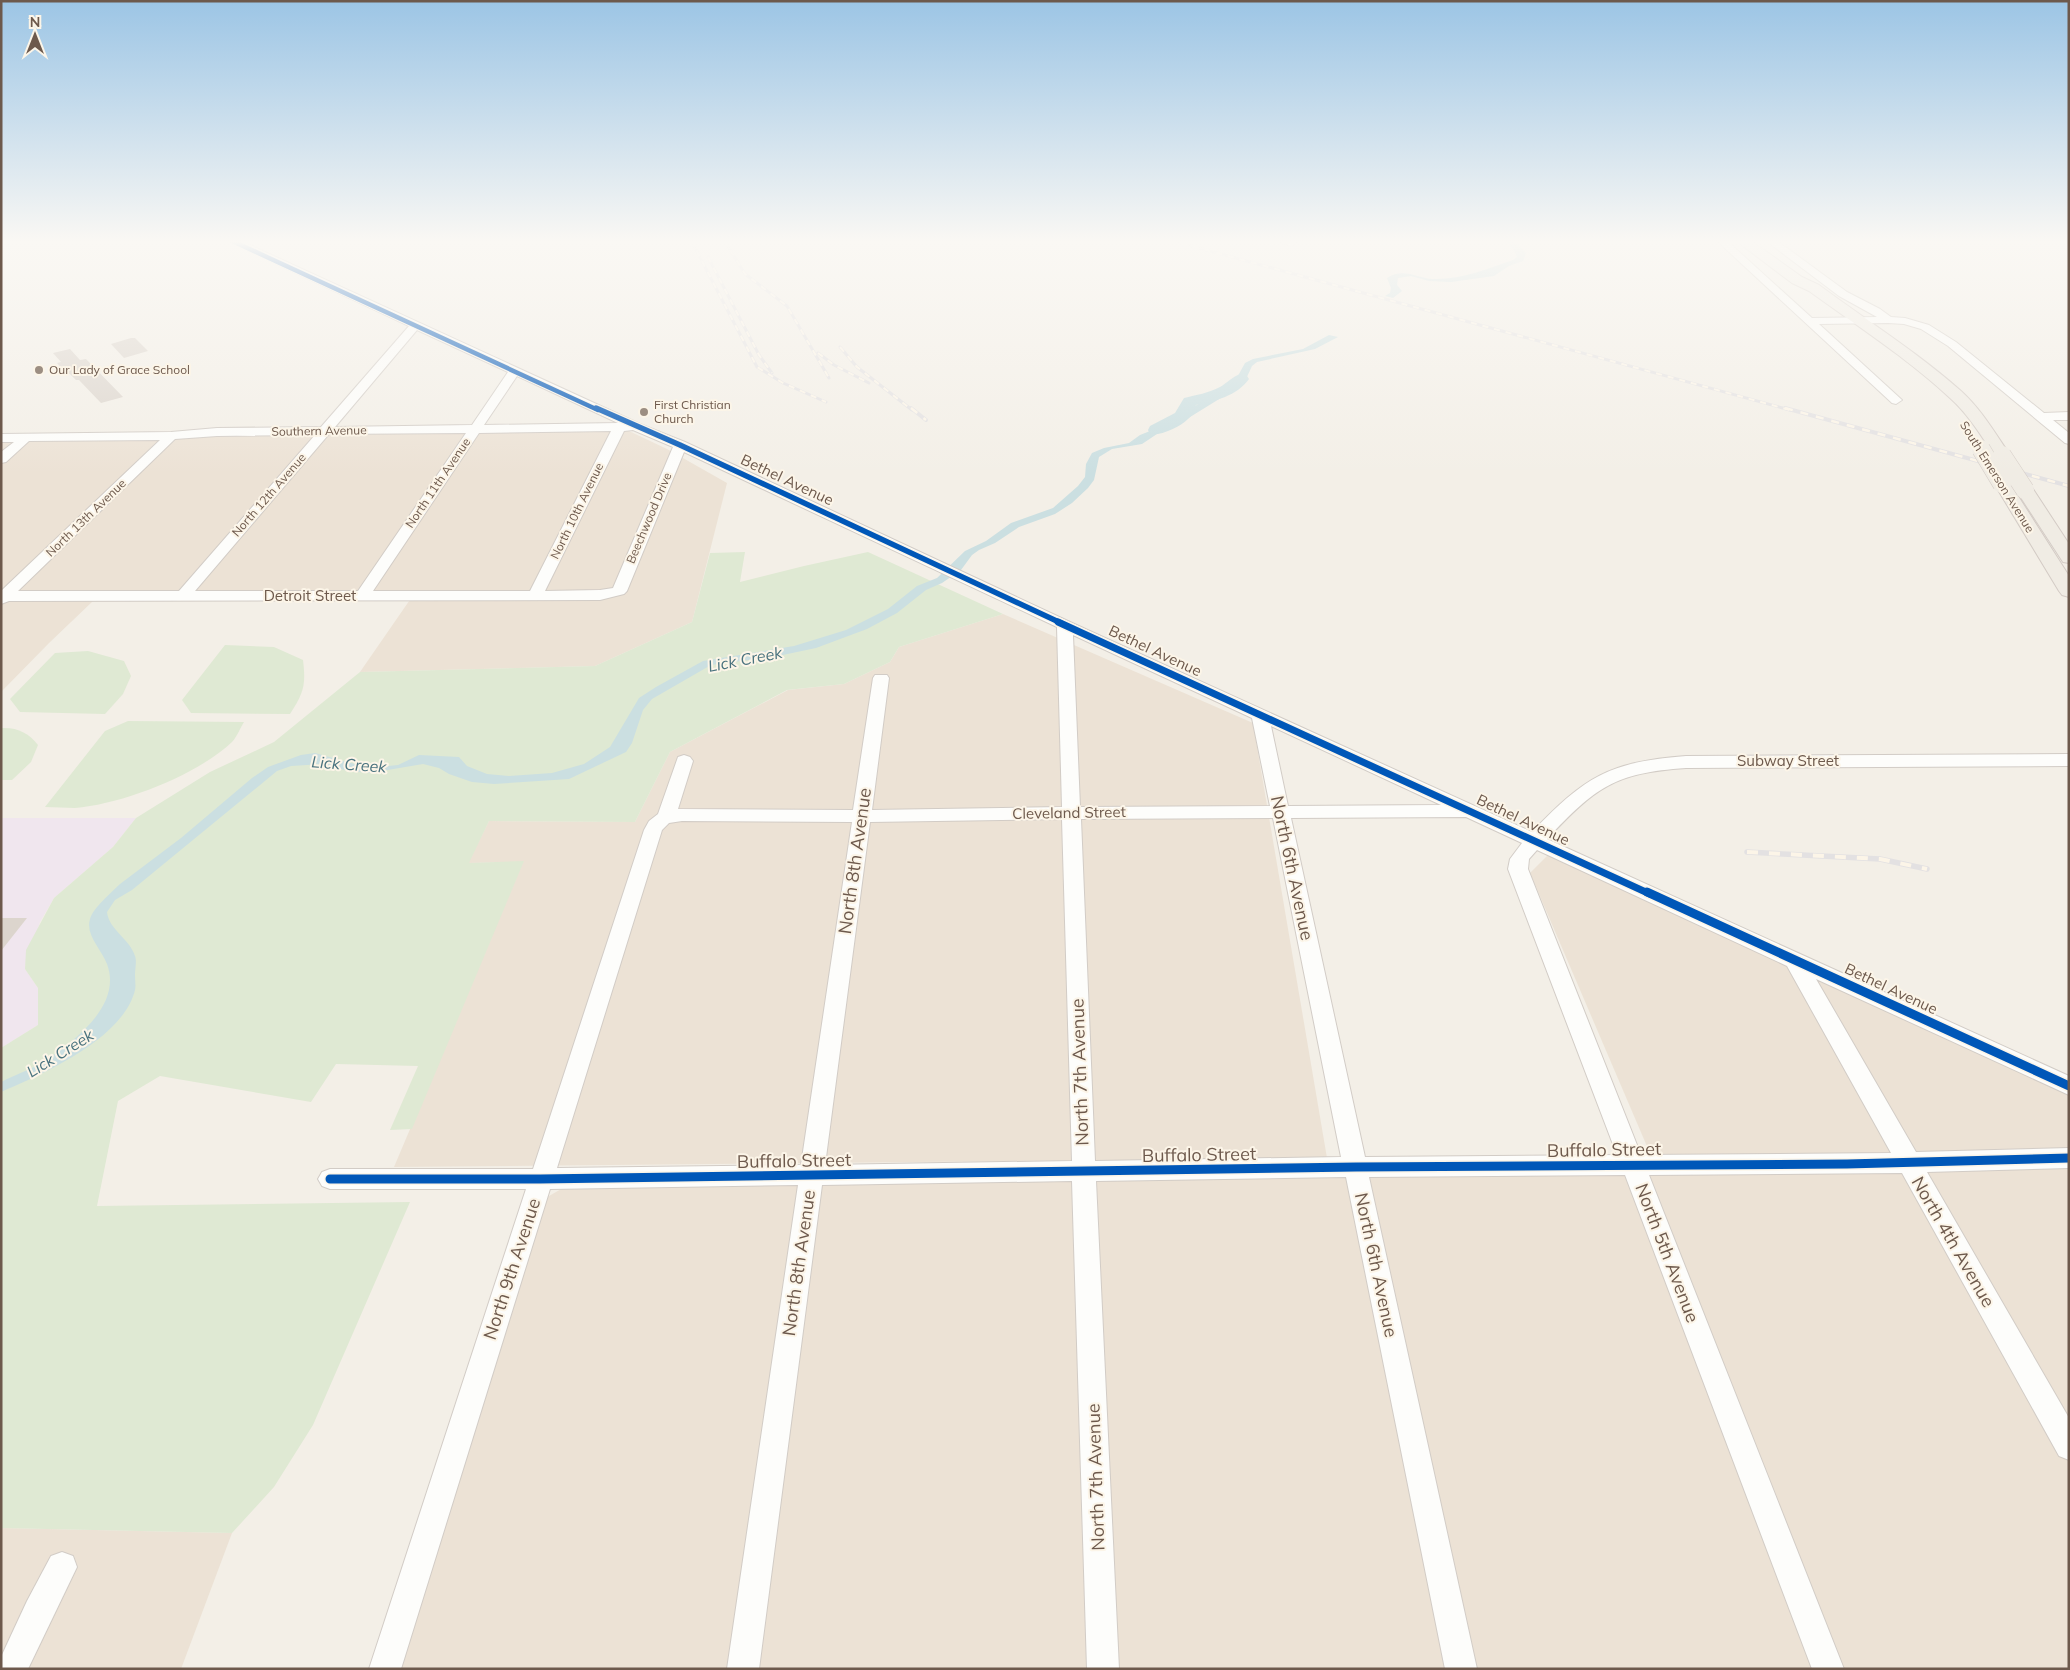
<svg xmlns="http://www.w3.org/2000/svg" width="2070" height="1670" font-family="Mulish,sans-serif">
	<rect width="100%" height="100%" fill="#f3efe7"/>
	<!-- residential -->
	<g fill="#ece2d5">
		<polygon points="629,431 667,449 727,483 692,622 595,666 360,672 416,591 1,594 1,439"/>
		<polygon points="93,601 49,643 1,692 1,602"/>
		<polygon points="1003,614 1253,723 1327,1158 394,1167 523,862 468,863 489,821 635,822 670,752 788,690 844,684 890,662 899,647"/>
		<polygon points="1550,853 2069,1093 2069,1149 1664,1160 1649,1151 1530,873"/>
		<polygon points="2069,1167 2069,1669 399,1669 542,1200 563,1188"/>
		<polygon points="1,1528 232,1533 181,1669 1,1669"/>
	</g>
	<!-- education -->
	<polygon fill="#f0e6ee" points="1,818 136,818 113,847 54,898 40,922 25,969 38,988 38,1025 1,1048"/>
	<!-- green -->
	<g fill="#dfe9d3">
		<polygon points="745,552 740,582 804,566 868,552 1003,614 899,647 890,662 844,684 787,690 670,752 635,822 489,821 469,863 524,861 412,1129 390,1130 418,1066 336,1064 311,1102 160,1076 118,1101 97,1206 410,1202 313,1425 274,1487 232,1533 1,1528 1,1048 38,1025 38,988 25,969 26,950 54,898 113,847 136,818 210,772 274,742 360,672 595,666 692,622 710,553"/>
		<path d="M225 645 274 647 303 660C306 685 304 692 290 714L191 713 182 700Z"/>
		<polygon points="88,651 124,661 131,676 123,694 105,714 20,712 10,699 55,653"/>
		<path d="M128 721 244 722C240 728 237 737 232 742 197 775 123 804 75 808 65 808 55 807 45 807L105 731Z"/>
		<path d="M1 728C17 727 29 733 38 745L31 762 12 780H1Z"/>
	</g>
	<!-- water -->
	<g fill="#cbdfe1">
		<path d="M1506 240H1514L1526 253 1523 261 1509 266 1494 276 1451 282 1429 281 1411 276 1398 278 1397 285 1402 291 1393 298 1385 296 1390 293 1391 288 1387 278C1403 267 1417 278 1433 279 1461 280 1487 269 1513 260L1517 257 1515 252Z"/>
		<path d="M1329 335 1338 337 1315 349 1257 362 1252 366 1246 379 1237 388 1182 422 1160 432 1142 444 1112 449 1099 457 1094 480 1088 488 1072 503 1055 514 1019 527 995 543 979 550 972 555 961 570 942 583 926 590 897 613 867 629 816 648 778 656 711 665 652 699 643 710 632 743 626 752 569 779 494 784 472 782 449 774 439 768 423 764 370 773 348 771 323 764 291 766 277 771 132 890 115 900 107 912C109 930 129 938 135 956 137 961 135 969 135 975 135 980 136 986 135 990 123 1039 43 1074 1 1092V1082C17 1074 35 1068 49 1058 78 1038 122 1004 107 964 102 950 85 935 90 919 93 908 112 892 120 884L181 838 252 778 268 767 301 755 315 753 369 768 398 765 419 755 459 757 467 766 487 774 509 776 552 773 584 764 610 747 639 698 656 687 703 661 794 646 846 630 888 609 917 586 937 578 965 551 986 541 1011 523 1053 508 1078 486 1085 477 1086 464 1092 453 1104 448 1129 443 1140 435 1155 429 1228 387 1239 374 1245 363 1253 359 1303 349Z"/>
	</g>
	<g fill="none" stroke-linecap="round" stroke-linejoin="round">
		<!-- river -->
		<path fill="#cbdfe1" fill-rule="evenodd" d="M1241 374 1247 376 1249 379C1237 396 1215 401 1196 405 1194 409 1192 416 1188 419 1180 427 1161 436 1150 434L1148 430 1150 426 1175 413 1184 398C1196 395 1209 393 1220 387 1227 383 1233 376 1241 374Z"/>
	</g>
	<!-- building -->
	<g fill="#dcd5cd">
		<polygon points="131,338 135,338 148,351 124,358 111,344"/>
		<polygon points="70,349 80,360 86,359 123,397 101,403 79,380 76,380 70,374 67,374 57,363 61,362 53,353"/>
		<polygon points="1,918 27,918 1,951"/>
	</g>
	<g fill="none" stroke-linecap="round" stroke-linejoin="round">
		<!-- minor casing -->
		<g stroke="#d2ccc6" stroke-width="2">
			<g id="minor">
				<path d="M226 240H239L640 424 685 442 1070 622 1532 832C1585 777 1608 762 1686 756L2069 754V766L1686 768C1614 773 1596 787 1547 839L2069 1076V1095L1816 979 1916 1152 2069 1148V1168L1927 1172 2069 1418V1460L2059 1456 1902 1173 1649 1175 1844 1669H1812L1625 1175 1369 1177 1477 1669H1445L1346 1177 1096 1181 1119 1669H1087L1072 1181 822 1185 759 1669H727L798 1185 550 1189 401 1669H369L526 1189H330L322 1186 318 1179 322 1172 330 1169H533L644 830 649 821 658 814 678 757 684 755 690 757 693 761 678 809 853 810 873 678 875 675H887L889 678 872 810 1062 807 1057 627 684 452 627 591 624 594 600 600 9 601 1 604V591L160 440 29 441 6 462 1 463V452L14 442H1V434L171 432 217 428 321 427 409 326ZM417 330 508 372 472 425 335 427ZM517 376 618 423 484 425ZM633 430 673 447 613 588 600 590 545 591 624 431ZM611 431 530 591H373L479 433ZM466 433 358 591H195L329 434ZM315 435 179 591H18L175 439 217 436ZM1073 635 1252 718 1270 806 1080 807ZM1271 726 1441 805 1288 806ZM1466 817 1522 843 1510 859 1508 869 1617 1155 1365 1157 1291 818ZM1273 818 1341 1157 1095 1161 1081 819ZM1062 819 1072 1161 825 1165 870 822ZM682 821 852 822 801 1165 557 1168 662 830 669 823ZM1537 850 1787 966 1891 1153 1641 1155 1528 869 1529 859Z"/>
				<polygon points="1276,240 1293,240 1296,243 1291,246"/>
				<polygon points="1716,240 1726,240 1812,318 1877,317 1839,296 1765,240 1776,240 1847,292 1880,309 1891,317 1905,318 1929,325 1956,342 2044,413 2069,412 2069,420 2053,420 2069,433 2069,444 2065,443 1948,346 1921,329 1904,324 1888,323 1819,324 1902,400 1896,404 1892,403"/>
				<polygon points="62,1552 73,1556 77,1567 28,1669 1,1669 1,1657 27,1601 51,1556"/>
			</g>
		</g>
		<!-- major casing -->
		<g stroke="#d3cbc5" stroke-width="2">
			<g id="major">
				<path d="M1735 240H1750L1802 277 1819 285C1866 320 1917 352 1961 391 1981 409 1995 433 2010 455L2008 458H1996C1982 437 1969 415 1950 398 1907 358 1856 325 1809 291L1792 283Z"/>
				<polygon points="2003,480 2009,481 2011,485 2069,576 2069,597 2062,595 2059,591 1995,485 1997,481"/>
				<polygon points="2025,485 2031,486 2069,544 2069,563 2063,562 2016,490 2019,486"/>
			</g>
		</g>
		<!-- minor -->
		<use href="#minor" fill="#fdfdfb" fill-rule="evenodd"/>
		<!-- major -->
		<use href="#major" fill="#f0ece4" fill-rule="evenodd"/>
		<!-- rail-far2 casing -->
		<g stroke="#e3e1e2" stroke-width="3">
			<g id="rail-far2">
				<polyline points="691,240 757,367 783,383 826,402"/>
				<polyline points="724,240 745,274 787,306 829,378"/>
				<polyline points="1170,240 1790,410"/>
				<polyline points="708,257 759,355 772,373"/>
				<polyline points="840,347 857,367 912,410"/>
				<polyline points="818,353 834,365 869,383"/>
			</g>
		</g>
		<!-- rail-far1 casing -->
		<g stroke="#e3e1e2" stroke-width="4">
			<g id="rail-far1">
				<polyline points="911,408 926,420"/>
				<polyline points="1785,408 2069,486"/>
			</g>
		</g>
		<!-- rail casing -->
		<g stroke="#e3e1e2" stroke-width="5.5">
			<polyline id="rail" points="1747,852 1880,859 1927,869"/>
		</g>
		<!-- rail-far2 -->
		<use href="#rail-far2" stroke="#fcf5e8" stroke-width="2" stroke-dasharray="6" stroke-linecap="butt"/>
		<!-- rail-far1 -->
		<use href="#rail-far1" stroke="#fcf5e8" stroke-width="2.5" stroke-dasharray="8" stroke-linecap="butt"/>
		<!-- rail -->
		<use href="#rail" stroke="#fcf5e8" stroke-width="4" stroke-dasharray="11" stroke-linecap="butt"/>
		<!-- major-bridge casing -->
		<g stroke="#d3cbc5" stroke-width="19" stroke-linecap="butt">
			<g id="major-bridge">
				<polyline points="1981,449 2002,484"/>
				<polyline points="2002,455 2025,490"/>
			</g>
		</g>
		<!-- major-bridge -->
		<use href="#major-bridge" stroke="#f0ece4" stroke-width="18"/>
		<!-- cycleway-far3 casing -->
		<g stroke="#fcf5e8" stroke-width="6">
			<polyline id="cycleway-far3" points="230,240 598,410"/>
		</g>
		<!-- cycleway-far2 casing -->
		<g stroke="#fcf5e8" stroke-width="8">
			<polyline id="cycleway-far2" points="596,408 680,445 1061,623"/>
		</g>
		<!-- cycleway-far1 casing -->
		<g stroke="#fcf5e8" stroke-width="10">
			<polyline id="cycleway-far1" points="1058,622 1650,894"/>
		</g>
		<!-- cycleway casing -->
		<g stroke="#fcf5e8" stroke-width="12">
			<g id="cycleway">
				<polyline points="1647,892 2069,1086"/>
				<polyline points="330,1179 540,1179 1356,1167 1847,1164 2069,1158"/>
			</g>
		</g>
		<!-- cycleway-far3 -->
		<use href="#cycleway-far3" stroke="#0057b8" stroke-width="4.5"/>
		<!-- cycleway-far2 -->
		<use href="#cycleway-far2" stroke="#0057b8" stroke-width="5.5"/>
		<!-- cycleway-far1 -->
		<use href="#cycleway-far1" stroke="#0057b8" stroke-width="7"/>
		<!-- cycleway -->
		<use href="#cycleway" stroke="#0057b8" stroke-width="9"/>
	</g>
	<!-- sky -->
	<linearGradient id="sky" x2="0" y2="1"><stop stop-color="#9cc5e5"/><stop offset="0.51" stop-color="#faf8f4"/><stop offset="1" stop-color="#faf8f4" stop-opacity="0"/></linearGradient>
	<rect width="2070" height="474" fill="url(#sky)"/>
	<!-- markers -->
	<g fill="#9c8e82" stroke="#fcf5e8" stroke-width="2">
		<circle cx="39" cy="370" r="5"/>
		<circle cx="644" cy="412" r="5"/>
	</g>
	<g text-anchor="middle" stroke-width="4" stroke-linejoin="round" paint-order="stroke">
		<!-- far-poi labels -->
		<g font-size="12" fill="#6d594c" stroke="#fcf5e8" text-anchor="start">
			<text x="49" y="374">Our Lady of Grace School</text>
			<text x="654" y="409">First Christian<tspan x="654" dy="14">Church</tspan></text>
		</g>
		<!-- far-street labels -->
		<g font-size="12" fill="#6d594c" stroke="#fcf5e8">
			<text transform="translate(319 431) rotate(-1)" y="4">Southern Avenue</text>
			<text transform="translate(1997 477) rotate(58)" y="4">South Emerson Avenue</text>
			<text transform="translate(438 483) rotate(-56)" y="4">North 11th Avenue</text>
			<text transform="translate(269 495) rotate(-49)" y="4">North 12th Avenue</text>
			<text transform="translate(577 511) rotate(-64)" y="4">North 10th Avenue</text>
			<text transform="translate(86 518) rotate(-44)" y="4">North 13th Avenue</text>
			<text transform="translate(649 518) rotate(-67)" y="4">Beechwood Drive</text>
		</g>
		<!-- street labels -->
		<g font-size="15" fill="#6d594c" stroke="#fcf5e8">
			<text transform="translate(787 480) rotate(25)" y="5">Bethel Avenue</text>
			<text x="310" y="601">Detroit Street</text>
			<text transform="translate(1155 651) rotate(25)" y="5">Bethel Avenue</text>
			<text x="1788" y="766">Subway Street</text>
			<text transform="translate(1069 813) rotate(-1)" y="5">Cleveland Street</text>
			<text transform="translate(1523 820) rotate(25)" y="5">Bethel Avenue</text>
			<text transform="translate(1891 989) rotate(25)" y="5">Bethel Avenue</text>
		</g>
		<!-- water labels -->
		<g font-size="16" font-style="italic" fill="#49727e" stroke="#fcf5e8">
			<text transform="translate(745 659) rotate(-11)" y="6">Lick Creek</text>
			<text transform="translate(349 764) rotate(4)" y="6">Lick Creek</text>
			<text transform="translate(60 1053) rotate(-32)" y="6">Lick Creek</text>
		</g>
		<!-- near-street labels -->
		<g font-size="18" fill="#6d594c" stroke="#fcf5e8">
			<text transform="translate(855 861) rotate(-82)" y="6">North 8th Avenue</text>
			<text transform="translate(1292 868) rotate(78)" y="6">North 6th Avenue</text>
			<text transform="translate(1080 1072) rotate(-92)" y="6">North 7th Avenue</text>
			<text transform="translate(1604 1150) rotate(-1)" y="6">Buffalo Street</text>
			<text transform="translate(1199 1155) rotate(-1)" y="6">Buffalo Street</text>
			<text transform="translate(794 1161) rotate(-1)" y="6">Buffalo Street</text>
			<text transform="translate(1953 1242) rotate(60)" y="6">North 4th Avenue</text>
			<text transform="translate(1667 1253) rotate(69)" y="6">North 5th Avenue</text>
			<text transform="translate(799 1263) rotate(-82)" y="6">North 8th Avenue</text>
			<text transform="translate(1376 1265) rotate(78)" y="6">North 6th Avenue</text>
			<text transform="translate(512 1269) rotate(-72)" y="6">North 9th Avenue</text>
			<text transform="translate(1096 1477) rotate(-92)" y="6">North 7th Avenue</text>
		</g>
	</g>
	<!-- border -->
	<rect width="2070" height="1670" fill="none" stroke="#6d594c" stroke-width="5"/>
	<!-- north arrow -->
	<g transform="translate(35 35)" stroke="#fcf5e8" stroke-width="4" paint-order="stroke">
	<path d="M0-4L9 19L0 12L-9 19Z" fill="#6d594c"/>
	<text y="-8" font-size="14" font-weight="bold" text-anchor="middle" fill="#6d594c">N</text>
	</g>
</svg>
